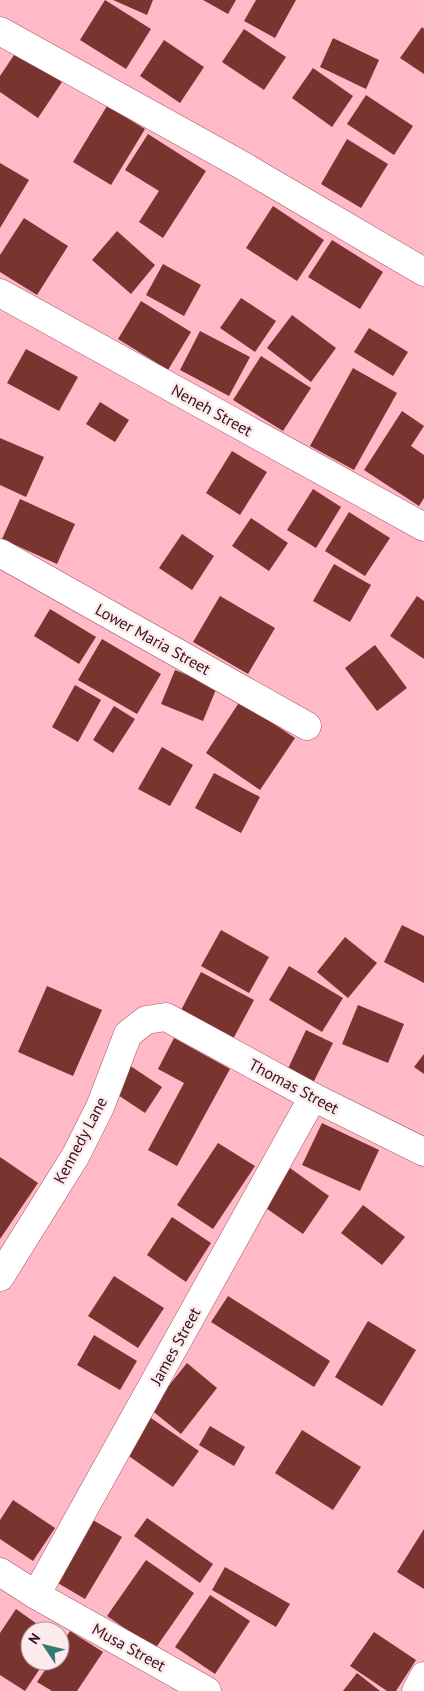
<svg xmlns="http://www.w3.org/2000/svg" width="424" height="1691" font-family="'PT Sans',sans-serif">
	<rect width="100%" height="100%" fill="#ffb9c7"/>
	<!-- building -->
	<g fill="#7a3430">
		<polygon points="105,0 151,29 126,69 80,40"/>
		<polygon points="113,0 153,0 147,15"/>
		<polygon points="203,0 236,0 228,14"/>
		<polygon points="256,0 296,0 275,38 244,21"/>
		<polygon points="422,27 424,29 424,74 400,58"/>
		<polygon points="244,29 286,57 264,90 222,62"/>
		<polygon points="333,38 379,60 366,89 320,67"/>
		<polygon points="164,40 204,67 180,103 140,76"/>
		<polygon points="16,52 62,82 38,118 0,92 0,76"/>
		<polygon points="313,68 353,96 332,127 292,98"/>
		<polygon points="366,95 413,126 394,155 347,124"/>
		<polygon points="107,106 145,129 111,185 73,162"/>
		<polygon points="148,134 206,171 163,238 139,222 159,191 125,170"/>
		<polygon points="347,139 388,164 361,208 321,184"/>
		<polygon points="0,163 29,180 0,228"/>
		<polygon points="273,206 324,240 297,281 246,248"/>
		<polygon points="24,218 68,246 37,295 0,272 0,255"/>
		<polygon points="117,231 155,265 131,294 92,260"/>
		<polygon points="332,240 383,272 360,309 308,277"/>
		<polygon points="163,264 201,285 184,316 146,295"/>
		<polygon points="241,298 276,321 255,352 220,328"/>
		<polygon points="141,301 191,332 168,370 118,339"/>
		<polygon points="292,315 336,348 311,382 267,348"/>
		<polygon points="369,328 408,352 393,376 354,352"/>
		<polygon points="200,331 250,357 229,396 180,370"/>
		<polygon points="26,349 78,377 59,411 7,383"/>
		<polygon points="261,356 311,388 283,431 233,400"/>
		<polygon points="353,368 397,393 354,470 310,446"/>
		<polygon points="100,402 129,420 115,442 86,424"/>
		<polygon points="402,411 424,426 411,446 424,455 424,498 419,506 364,470"/>
		<polygon points="0,438 44,457 26,497 0,485"/>
		<polygon points="232,451 267,472 240,515 206,493"/>
		<polygon points="313,489 341,507 316,548 287,530"/>
		<polygon points="20,499 75,524 57,564 2,539"/>
		<polygon points="349,512 390,538 365,576 325,551"/>
		<polygon points="251,518 288,543 269,571 232,546"/>
		<polygon points="182,534 214,556 192,590 159,568"/>
		<polygon points="334,564 371,585 350,622 313,601"/>
		<polygon points="220,596 275,628 248,674 193,642"/>
		<polygon points="417,596 424,601 424,659 390,636"/>
		<polygon points="50,609 96,637 79,664 34,636"/>
		<polygon points="102,639 161,674 137,714 78,680"/>
		<polygon points="375,645 407,688 377,711 345,668"/>
		<polygon points="175,670 217,687 203,721 161,704"/>
		<polygon points="75,685 101,700 78,742 52,727"/>
		<polygon points="240,701 295,738 260,790 206,753"/>
		<polygon points="114,706 135,719 113,753 93,740"/>
		<polygon points="162,747 193,765 170,806 138,789"/>
		<polygon points="214,773 260,797 241,833 195,808"/>
		<polygon points="402,925 424,936 424,983 384,962"/>
		<polygon points="221,930 269,957 249,993 201,966"/>
		<polygon points="345,937 377,963 348,998 317,972"/>
		<polygon points="289,966 343,998 322,1032 269,1000"/>
		<polygon points="201,972 254,1000 232,1041 179,1014"/>
		<polygon points="47,986 102,1010 73,1076 18,1052"/>
		<polygon points="358,1005 404,1024 388,1063 342,1044"/>
		<polygon points="306,1030 333,1043 312,1085 286,1073"/>
		<polygon points="174,1038 230,1069 177,1166 148,1150 184,1083 158,1069"/>
		<polygon points="424,1054 424,1074 414,1067"/>
		<polygon points="129,1065 162,1087 145,1113 112,1091"/>
		<polygon points="322,1123 379,1150 360,1191 302,1165"/>
		<polygon points="218,1143 255,1166 213,1229 177,1205"/>
		<polygon points="0,1157 38,1183 0,1239"/>
		<polygon points="290,1168 329,1196 303,1234 263,1206"/>
		<polygon points="363,1205 405,1237 382,1265 341,1233"/>
		<polygon points="172,1217 211,1243 186,1282 147,1255"/>
		<polygon points="114,1276 164,1308 138,1348 88,1316"/>
		<polygon points="228,1296 330,1361 314,1387 211,1322"/>
		<polygon points="368,1321 416,1350 382,1406 335,1377"/>
		<polygon points="94,1335 137,1361 120,1390 77,1365"/>
		<polygon points="187,1363 217,1388 181,1434 150,1409"/>
		<polygon points="148,1416 199,1451 173,1487 123,1452"/>
		<polygon points="210,1426 245,1447 234,1466 199,1445"/>
		<polygon points="302,1430 361,1467 333,1510 275,1473"/>
		<polygon points="13,1500 55,1528 33,1561 0,1539 0,1520"/>
		<polygon points="147,1518 213,1564 200,1583 134,1536"/>
		<polygon points="93,1520 122,1537 85,1599 56,1582"/>
		<polygon points="424,1529 424,1589 397,1572"/>
		<polygon points="146,1560 194,1593 155,1649 107,1616"/>
		<polygon points="225,1567 290,1604 276,1627 212,1590"/>
		<polygon points="210,1595 250,1621 215,1674 175,1647"/>
		<polygon points="16,1609 47,1631 30,1631 30,1661 45,1661 25,1691 0,1675 0,1633"/>
		<polygon points="70,1631 103,1652 77,1691 52,1691 37,1682 51,1661 60,1661 60,1647"/>
		<polygon points="374,1632 416,1660 396,1691 387,1691 350,1666"/>
		<polygon points="357,1673 380,1691 343,1691"/>
	</g>
	<g fill="none" stroke-linecap="round" stroke-linejoin="round">
		<!-- minor casing -->
		<g stroke="#a6586b" stroke-width="29">
			<g id="minor">
				<polyline points="0,31 238,163 424,272"/>
				<polyline points="0,293 424,527"/>
				<polyline points="0,553 307,726"/>
				<polyline points="0,1277 76,1155 100,1107 128,1034 146,1020 166,1017 313,1097 424,1152"/>
				<polyline points="0,1572 36,1595 207,1691"/>
				<polyline points="36,1595 313,1097"/>
				<polyline points="416,1691 424,1676"/>
			</g>
		</g>
		<!-- minor -->
		<use href="#minor" stroke="#fff" stroke-width="28"/>
	</g>
	<g text-anchor="middle" stroke-width="5" stroke-linejoin="round" paint-order="stroke">
		<!-- street labels -->
		<g font-size="16" fill="#35151d" stroke="#fdeaed">
			<text transform="translate(212 410) rotate(29)" y="6">Neneh Street</text>
			<text transform="translate(153 639) rotate(29)" y="6">Lower Maria Street</text>
			<text transform="translate(294 1086) rotate(28)" y="6">Thomas Street</text>
			<text transform="translate(80 1140) rotate(-62)" y="6">Kennedy Lane</text>
			<text transform="translate(175 1346) rotate(-61)" y="6">James Street</text>
			<text transform="translate(129 1647) rotate(29)" y="6">Musa Street</text>
		</g>
	</g>
	<!-- north arrow -->
	<g transform="translate(45 1646) rotate(305)"><circle r="24" fill="#fdeaed" stroke="#ad959a"/>
	<path d="M0-4L9 19L0 12L-9 19Z" fill="#337a72"/>
	<text y="-8" font-size="14" font-weight="bold" text-anchor="middle" fill="#35151d">N</text>
	</g>
</svg>
